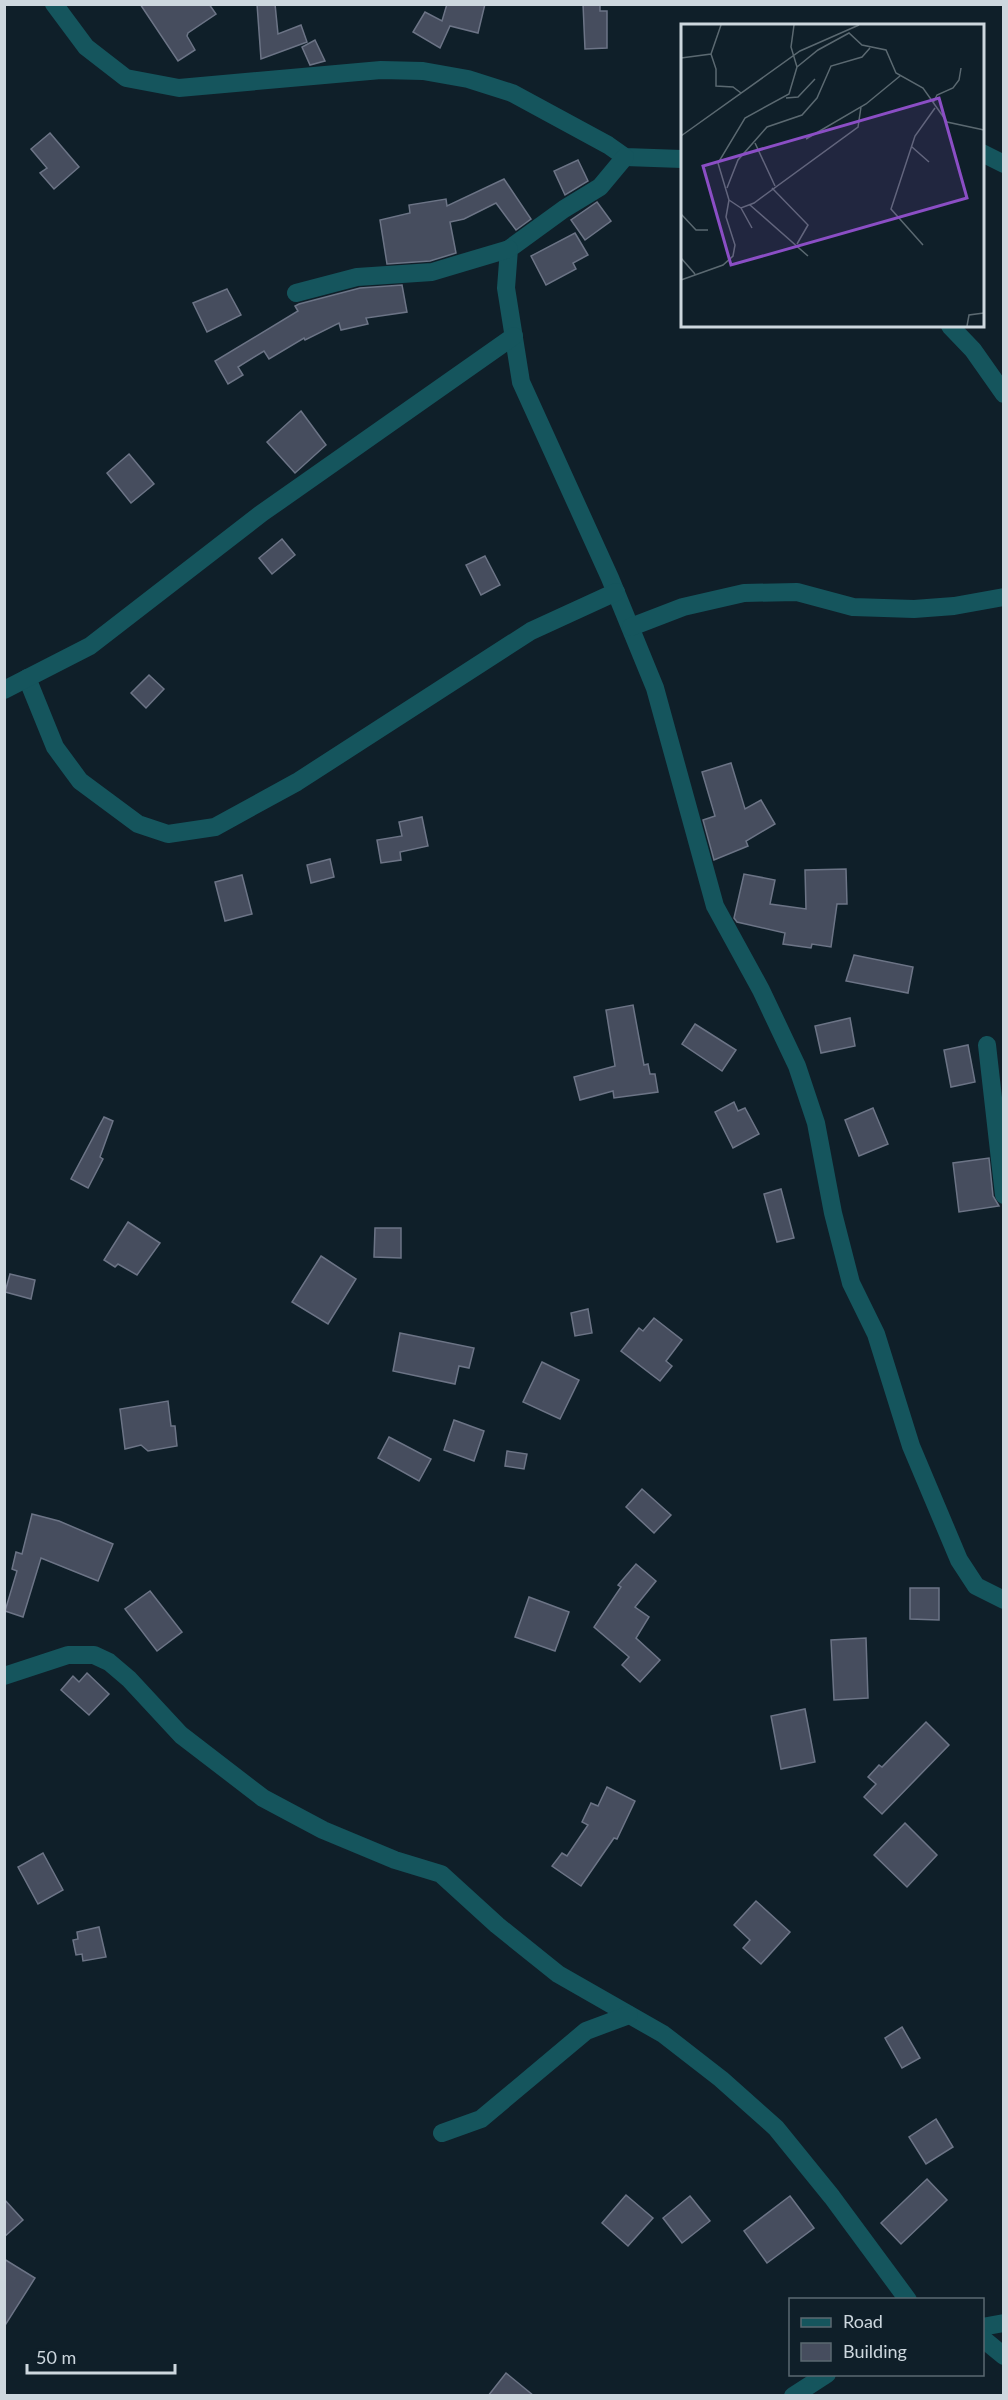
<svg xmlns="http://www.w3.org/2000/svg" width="1008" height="2400" font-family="Lato,sans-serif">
	<rect width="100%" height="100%" fill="#0f1f29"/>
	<!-- building -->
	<g fill="#464d5e" stroke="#6c7486" stroke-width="1.5">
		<polygon points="140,4 209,4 216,14 188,33 187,36 195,50 178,61"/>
		<polygon points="257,4 275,4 278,34 301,25 307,42 261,59"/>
		<polygon points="447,4 485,4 478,33 450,26 440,48 413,32 425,12 442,21"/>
		<polygon points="583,4 600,4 600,11 607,11 607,48 585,49"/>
		<polygon points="315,40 325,61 310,65 302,47"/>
		<polygon points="50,133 79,167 54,189 40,173 47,168 31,149"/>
		<polygon points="578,160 588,181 565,195 554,171"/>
		<polygon points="504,179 531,219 516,230 496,203 464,219 450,222 456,253 430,261 387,264 380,220 410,213 409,205 446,199 447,206"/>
		<polygon points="597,202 611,221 585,240 571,220"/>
		<polygon points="575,233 588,255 573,263 576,269 546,285 531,256"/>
		<polygon points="402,285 407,312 366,318 368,324 341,330 339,323 305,340 304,338 269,359 264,351 238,367 243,375 228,384 215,361 298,311 295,306 299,304 360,288"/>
		<polygon points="227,289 241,315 207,332 193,303"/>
		<polygon points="301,411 326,445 295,473 267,442"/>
		<polygon points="129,454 154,484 131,503 107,473"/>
		<polygon points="282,539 295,555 272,574 259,558"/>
		<polygon points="485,556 500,585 481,595 466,565"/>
		<polygon points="149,675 164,689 146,708 131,693"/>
		<polygon points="731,763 745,809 761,800 775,824 746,841 748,846 714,860 703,820 715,816 702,772"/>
		<polygon points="422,817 428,846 400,852 401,860 381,863 377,840 402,836 399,822"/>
		<polygon points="330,859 334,877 311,883 307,865"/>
		<polygon points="846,869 847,904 837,904 831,947 812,944 811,948 783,944 785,933 737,922 734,918 744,874 775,880 770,904 806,909 805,870"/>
		<polygon points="242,875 252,914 225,921 215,882"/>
		<polygon points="854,955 913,967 908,993 846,981"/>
		<polygon points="633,1005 644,1065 648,1064 650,1074 655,1074 658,1092 614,1098 613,1091 580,1100 574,1077 615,1066 606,1010"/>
		<polygon points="850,1018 855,1046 821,1053 815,1026"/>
		<polygon points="695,1024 736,1050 722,1071 682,1044"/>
		<polygon points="968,1045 975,1082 951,1087 944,1050"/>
		<polygon points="734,1102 738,1111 745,1108 759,1134 733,1148 715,1112"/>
		<polygon points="873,1108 888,1144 859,1156 845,1120"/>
		<polygon points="104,1117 113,1121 100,1157 103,1159 88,1188 71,1179"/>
		<polygon points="989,1158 993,1196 999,1206 959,1212 953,1163"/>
		<polygon points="781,1189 794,1238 777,1242 764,1194"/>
		<polygon points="128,1222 160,1243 137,1275 118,1264 115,1267 104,1260"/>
		<polygon points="375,1228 401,1228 401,1258 374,1257"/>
		<polygon points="321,1256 356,1279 328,1324 292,1302"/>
		<polygon points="10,1274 35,1280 31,1299 5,1292"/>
		<polygon points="588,1309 592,1333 575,1336 571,1313"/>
		<polygon points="654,1318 682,1340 666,1361 672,1366 660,1381 621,1351 639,1328 643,1331"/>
		<polygon points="400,1333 474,1348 469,1368 459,1366 455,1384 393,1371"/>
		<polygon points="542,1362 579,1380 560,1419 523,1402"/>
		<polygon points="168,1401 171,1426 175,1426 177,1446 148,1451 141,1445 125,1449 120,1409"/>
		<polygon points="454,1420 484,1431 474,1461 444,1450"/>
		<polygon points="389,1437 431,1459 419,1481 378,1458"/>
		<polygon points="507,1451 527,1454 524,1469 505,1466"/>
		<polygon points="642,1489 671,1515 654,1533 626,1507"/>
		<polygon points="32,1514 59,1521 113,1544 98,1581 41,1558 23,1617 5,1611 17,1571 12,1569 16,1552 22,1554"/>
		<polygon points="636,1564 656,1581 635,1607 649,1617 636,1638 660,1660 640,1682 622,1665 629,1657 594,1627 621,1587 618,1585"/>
		<polygon points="910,1588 939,1588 939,1620 910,1619"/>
		<polygon points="150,1591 182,1632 157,1651 125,1609"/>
		<polygon points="529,1597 569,1612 555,1651 515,1637"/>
		<polygon points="866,1638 868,1698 834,1700 831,1640"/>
		<polygon points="87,1673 109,1694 89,1715 61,1690 73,1676 79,1682"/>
		<polygon points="805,1709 815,1762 781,1769 771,1716"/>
		<polygon points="926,1722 949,1745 882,1814 864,1797 876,1784 868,1777 879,1765 882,1767"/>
		<polygon points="607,1787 635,1801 617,1839 614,1838 581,1886 552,1866 562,1853 567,1856 588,1825 582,1822 591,1803 598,1806"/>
		<polygon points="905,1823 937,1855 907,1887 874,1855"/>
		<polygon points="43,1853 63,1890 38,1904 18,1867"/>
		<polygon points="756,1901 790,1932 761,1964 743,1948 750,1940 734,1925"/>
		<polygon points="99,1927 106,1957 83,1961 82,1954 76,1955 73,1940 78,1939 77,1932"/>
		<polygon points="902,2027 920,2058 902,2068 885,2038"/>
		<polygon points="936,2119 953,2147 926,2164 909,2137"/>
		<polygon points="927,2179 947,2200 901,2244 881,2223"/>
		<polygon points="626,2195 653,2218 628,2246 602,2223"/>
		<polygon points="690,2196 710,2221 682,2243 663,2218"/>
		<polygon points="790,2196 814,2228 767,2263 744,2231"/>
		<polygon points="4,2199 23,2220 4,2237"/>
		<polygon points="4,2259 35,2278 4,2327"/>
		<polygon points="506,2373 534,2396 488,2396"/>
	</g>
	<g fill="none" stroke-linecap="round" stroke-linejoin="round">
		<!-- minor -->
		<g stroke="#15555d" stroke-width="18">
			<polyline points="54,4 86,47 126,78 179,88 381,70 423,71 468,79 512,93 608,145 625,157 682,159"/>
			<polyline points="982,153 1004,164"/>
			<polyline points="625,157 600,187 564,209 509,249 506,288 521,382 610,578 655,688 715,906 761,990 797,1066 816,1123 833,1213 851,1283 876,1334 911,1446 959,1560 976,1586 1004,1600"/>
			<polyline points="296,293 357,277 432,272 509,249"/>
			<polyline points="950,326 973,350 1004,394"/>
			<polyline points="631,627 683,607 744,593 797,592 853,607 914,609 954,606 1004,597"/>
			<polyline points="27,678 55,747 80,781 138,824 168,834 215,827 297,782 531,631 616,592"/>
			<polyline points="4,690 90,646 262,513 514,336"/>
			<polyline points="987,1045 1004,1195"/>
			<polyline points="4,1676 68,1655 94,1655 109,1662 129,1679 181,1735 263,1798 323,1830 395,1860 441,1874 497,1925 558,1974 663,2034 721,2079 776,2128 832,2197 908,2300"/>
			<polyline points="442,2133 481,2119 586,2031 629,2015"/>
			<polyline points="982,2327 1004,2323"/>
			<polyline points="982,2338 1004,2356"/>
			<polyline points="793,2396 827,2374"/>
		</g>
	</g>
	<!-- overview -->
	<g transform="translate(681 24)">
		<rect width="303" height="303" fill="#0f1f29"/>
		<path fill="none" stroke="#5b6971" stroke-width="1.5" d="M30 30 35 45V62L52 63 60 69M0 34 30 30 40 1M116 43 137 26 168 9 181 21 205 26 215 49 242 64 266 98 303 106M105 74 117 73 134 55M252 79 256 71 272 64 278 56 280 44M0 112 119 27 178 1M125 115 185 80 219 52M74 119 94 162M231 123 248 138M46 164 57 136 86 103 121 91 136 74 150 42 181 33 189 24M91 164 127 201 116 220M48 176 60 184 73 179 177 103 180 83M69 181 127 232M60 184 71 204M0 190 15 206H27M242 221 210 185 234 112 254 84M0 234 14 250M0 256 42 241 52 232 54 221 45 193 48 176 37 139 64 94 108 70 116 43 110 23 113 1M286 302 288 291 303 289"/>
		<path fill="#8b4ec5" fill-opacity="0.15" stroke="#8b4ec5" stroke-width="3" d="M258 74 286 174 50 241 22 142Z"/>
		<rect width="303" height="303" fill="none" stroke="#cdd7de" stroke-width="3"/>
	</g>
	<!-- border -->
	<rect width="1008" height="2400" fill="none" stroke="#cdd7de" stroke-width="12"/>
	<!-- legend -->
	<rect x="789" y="2298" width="195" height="78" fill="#0f1f29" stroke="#5b6971" stroke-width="1.5"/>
	<rect x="801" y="2318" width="30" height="9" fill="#15555d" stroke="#5b6971" stroke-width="1.5"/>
	<text x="843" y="2328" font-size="18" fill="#cdd7de">Road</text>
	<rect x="801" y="2343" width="30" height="18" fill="#464d5e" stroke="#5b6971" stroke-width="1.5"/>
	<text x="843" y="2358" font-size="18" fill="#cdd7de">Building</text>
	<!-- scale -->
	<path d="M27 2364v9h148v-9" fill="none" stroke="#cdd7de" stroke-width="3"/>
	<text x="36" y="2364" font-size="18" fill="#cdd7de" stroke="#0f1f29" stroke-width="4.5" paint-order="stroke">50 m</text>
</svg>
